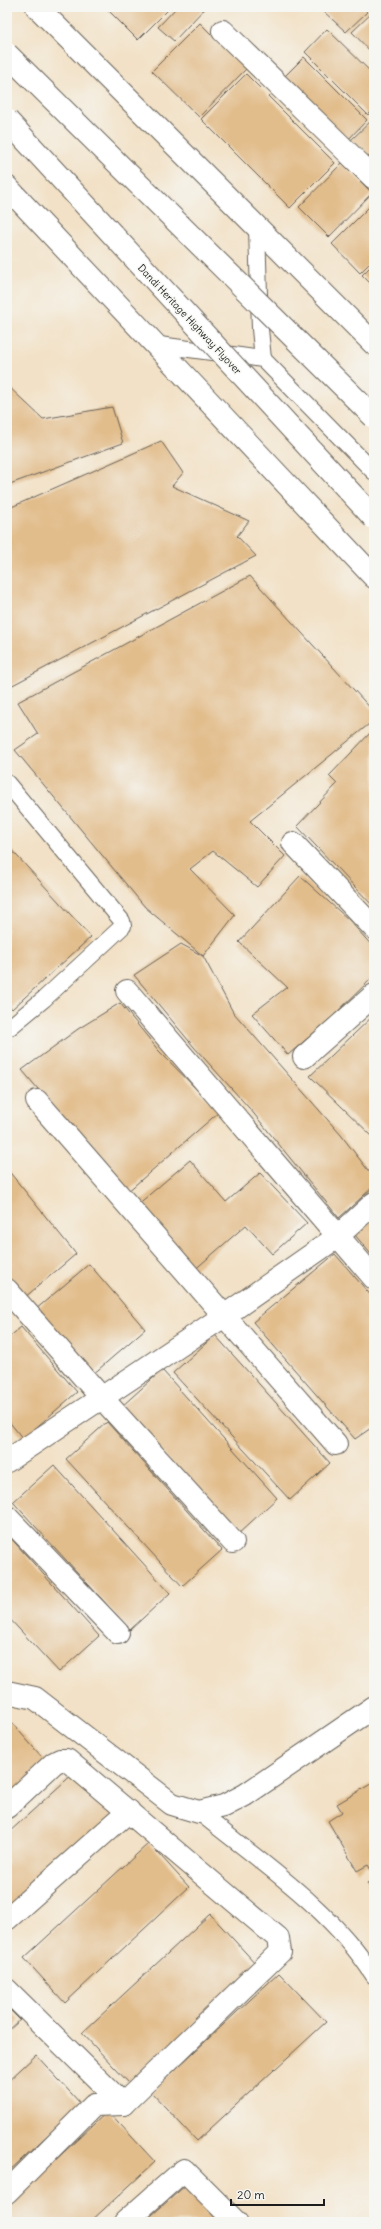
<svg xmlns="http://www.w3.org/2000/svg" width="381" height="2229" font-family="Delius,sans-serif">
	<rect width="100%" height="100%" fill="#f6f6f2"/>
	<filter id="ink" filterUnits="userSpaceOnUse"><feTurbulence type="fractalNoise" baseFrequency=".025" numOctaves="2"/><feDisplacementMap in="SourceGraphic" scale="8" xChannelSelector="R" yChannelSelector="G"/><feConvolveMatrix kernelMatrix="1 2 1 2 8 2 1 2 1" color-interpolation-filters="sRGB"/></filter>
	<filter id="wash" filterUnits="userSpaceOnUse"><feTurbulence type="fractalNoise" baseFrequency=".012" numOctaves="4" result="noise"/><feDisplacementMap in="SourceGraphic" scale="16" xChannelSelector="R" yChannelSelector="G"/><feGaussianBlur stdDeviation="0.9" result="paint"/><feColorMatrix in="noise" values="0 0 0 0 0 0 0 0 0 0 0 0 0 0 0 0 0 1.4 0 .05"/><feComposite in="paint" operator="in"/></filter>
	<g filter="url(#wash)">
		<rect width="100%" height="100%" fill="#f2e1c6"/>
		<g id="blocks">
			<!-- building -->
			<g fill="#e2bd8c">
				<polygon points="105,7 171,7 138,40"/>
				<polygon points="177,7 206,7 174,41 158,27"/>
				<polygon points="325,7 362,7 367,12 346,32 322,10"/>
				<polygon points="374,11 374,53 373,54 352,32"/>
				<polygon points="200,23 246,69 199,117 152,71"/>
				<polygon points="327,29 374,75 374,109 368,115 305,52"/>
				<polygon points="304,57 367,120 345,143 281,80"/>
				<polygon points="246,74 335,163 290,208 201,119"/>
				<polygon points="374,118 374,157 370,161 350,141"/>
				<polygon points="342,163 372,193 329,237 299,207"/>
				<polygon points="374,202 374,259 360,273 332,244"/>
				<polygon points="374,263 374,287 362,275"/>
				<polygon points="7,385 43,419 112,407 123,443 7,485"/>
				<polygon points="161,441 183,473 172,486 249,521 237,536 256,556 7,688 7,509"/>
				<polygon points="250,576 374,712 374,720 250,821 285,856 257,887 213,851 190,869 235,915 203,956 145,907 15,750 38,734 18,702"/>
				<polygon points="374,729 374,907 297,826 337,784 329,776"/>
				<polygon points="7,845 91,937 12,1009 7,1004"/>
				<polygon points="300,876 349,920 374,948 374,976 330,1019 288,1055 252,1014 287,987 239,942"/>
				<polygon points="181,944 203,956 233,1012 341,1135 374,1178 374,1186 339,1218 250,1109 194,1047 134,975"/>
				<polygon points="120,1003 159,1051 219,1112 126,1193 22,1070 78,1029"/>
				<polygon points="374,1015 374,1138 310,1076"/>
				<polygon points="190,1160 226,1202 260,1173 307,1223 272,1254 246,1225 192,1272 136,1206"/>
				<polygon points="7,1169 76,1254 24,1298 7,1277"/>
				<polygon points="374,1218 374,1258 355,1235"/>
				<polygon points="335,1254 374,1299 374,1426 355,1439 253,1322"/>
				<polygon points="89,1264 145,1329 91,1376 35,1310"/>
				<polygon points="21,1327 77,1392 23,1439 7,1419 7,1339"/>
				<polygon points="215,1335 330,1463 290,1500 173,1373"/>
				<polygon points="162,1370 277,1498 237,1535 121,1407"/>
				<polygon points="107,1422 222,1550 182,1586 66,1459"/>
				<polygon points="54,1465 170,1593 130,1630 13,1502"/>
				<polygon points="7,1534 99,1636 59,1672 7,1616"/>
				<polygon points="10,1721 50,1766 7,1805 7,1724"/>
				<polygon points="76,1771 117,1817 7,1917 7,1834"/>
				<polygon points="374,1782 374,1875 368,1865 357,1871 328,1821 342,1812 337,1804"/>
				<polygon points="149,1843 189,1887 65,2003 24,1958"/>
				<polygon points="374,1879 374,1895 367,1883"/>
				<polygon points="210,1914 257,1965 129,2083 82,2033"/>
				<polygon points="279,1973 326,2022 197,2141 151,2092"/>
				<polygon points="7,2007 20,2020 7,2032"/>
				<polygon points="36,2055 81,2104 7,2173 7,2082"/>
				<polygon points="108,2111 155,2162 90,2222 7,2222 7,2205"/>
				<polygon points="186,2185 219,2222 144,2222"/>
			</g>
		</g>
	</g>
	<g filter="url(#ink)">
		<use href="#blocks" fill-opacity="0" stroke="#676158" stroke-width="1"/>
		<g fill="none" stroke-linecap="round" stroke-linejoin="round">
			<!-- service casing -->
			<g stroke="#676158" stroke-width="18">
				<g id="service">
					<polyline points="257,227 260,329 263,359"/>
					<polyline points="152,344 263,359 374,472"/>
					<polyline points="7,783 122,921 123,926 44,999 10,1027 7,1024"/>
					<path d="M199 1812C260 1862 331 1908 374 1976"/>
				</g>
			</g>
			<!-- minor casing -->
			<g stroke="#676158" stroke-width="24">
				<g id="minor">
					<polyline points="223,31 374,178"/>
					<polyline points="293,843 374,928"/>
					<polyline points="127,991 374,1278"/>
					<polyline points="304,1057 374,995"/>
					<polyline points="37,1101 336,1444"/>
					<polyline points="7,1290 101,1397 233,1542"/>
					<polyline points="7,1461 224,1316 337,1237 374,1203"/>
					<polyline points="7,1517 118,1633"/>
					<polyline points="7,1692 35,1698 172,1804 199,1812 224,1806 245,1795 374,1707"/>
					<polyline points="7,1807 54,1763 60,1760 67,1760 278,1938 280,1952 123,2104 94,2105 7,2192"/>
					<polyline points="7,1919 129,1811"/>
					<polyline points="7,1990 123,2104"/>
					<polyline points="125,2222 184,2170 236,2222"/>
				</g>
			</g>
			<!-- tertiary casing -->
			<g stroke="#676158" stroke-width="24">
				<g id="tertiary">
					<polyline points="37,7 374,344"/>
					<polyline points="7,187 374,577"/>
				</g>
			</g>
			<!-- service -->
			<use href="#service" stroke="#fff" stroke-width="16"/>
			<!-- minor -->
			<use href="#minor" stroke="#fff" stroke-width="22"/>
			<!-- tertiary -->
			<use href="#tertiary" stroke="#fff" stroke-width="22"/>
			<!-- trunk-bridge casing -->
			<g stroke="#676158" stroke-width="24" stroke-linecap="butt">
				<g id="trunk-bridge">
					<polyline points="7,54 374,417"/>
					<polyline points="7,120 374,518"/>
				</g>
			</g>
			<!-- trunk-bridge -->
			<use href="#trunk-bridge" stroke="#fff" stroke-width="22"/>
		</g>
	</g>
	<g text-anchor="middle" stroke-width="3" stroke-linejoin="round" paint-order="stroke">
		<!-- street labels -->
		<g font-size="10" fill="#1c1c1c" stroke="#f6f6f2">
			<text transform="translate(190 319) rotate(47)" y="4">Dandi Heritage Highway Flyover</text>
		</g>
	</g>
	<!-- margin -->
	<rect width="381" height="2229" fill="none" stroke="#f6f6f2" stroke-width="24"/>
	<!-- scale -->
	<path d="M231 2199v6h93v-6" fill="none" stroke="#1c1c1c" stroke-width="2"/>
	<text x="237" y="2199" font-size="12" fill="#1c1c1c" stroke="#f6f6f2" stroke-width="3" paint-order="stroke">20 m</text>
</svg>
